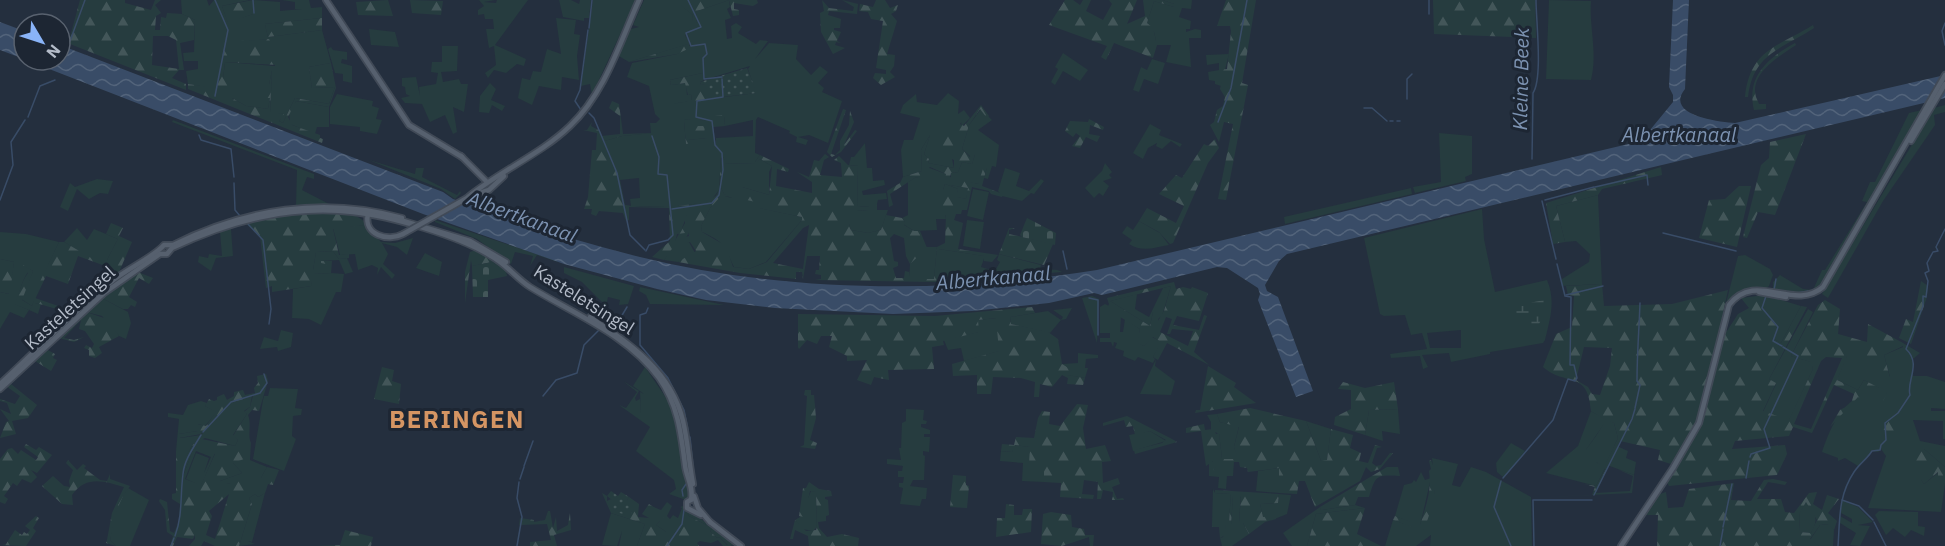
<svg xmlns="http://www.w3.org/2000/svg" width="1945" height="546" font-family="'IBM Plex Sans',sans-serif">
	<defs>
		<pattern id="forest-firs" width="22" height="20" patternUnits="userSpaceOnUse" patternTransform="scale(1.5)"><rect width="22" height="20" fill="#263c3f"/><path d="M5 1l3.5 6h-7zM16 11l3.5 6h-7z" fill="#435659"/></pattern>
		<pattern id="wetland-marsh" width="20" height="14" patternUnits="userSpaceOnUse" patternTransform="scale(1.5)"><rect width="20" height="14" fill="#263c3f"/><path d="M1 5h8M5 5V1M11 12h8M15 12V8" fill="none" stroke="#435659"/></pattern>
		<pattern id="cemetery-stones" width="16" height="16" patternUnits="userSpaceOnUse" patternTransform="scale(1.5)"><rect width="16" height="16" fill="#263c3f"/><path d="M2 7V4a2 2 0 0 1 4 0v3zM10 15v-3a2 2 0 0 1 4 0v3z" fill="#435659"/></pattern>
		<pattern id="garden-dots" width="8" height="8" patternUnits="userSpaceOnUse" patternTransform="scale(1.5)"><rect width="8" height="8" fill="#263c3f"/><path d="M2 2h.1M6 6h.1" fill="none" stroke="#435659" stroke-width="1.8" stroke-linecap="round"/></pattern>
		<pattern id="water-waves" width="16" height="10" patternUnits="userSpaceOnUse" patternTransform="scale(1.5)"><rect width="16" height="10" fill="#394c67"/><path d="M0 5q4-4 8 0t8 0" fill="none" stroke="#53647b"/></pattern>
	</defs>
	<rect width="100%" height="100%" fill="#242f3e"/>
	<!-- grass -->
	<g fill="#263c3f" fill-rule="evenodd">
		<polygon points="181,0 207,0 209,6 214,0 250,0 222,6 228,22 253,14 253,0 280,2 280,11 302,9 295,9 295,2 282,0 309,0 311,8 322,7 322,18 265,24 268,37 322,30 331,63 309,67 312,88 335,87 329,104 295,98 283,123 279,121 283,114 270,113 272,70 269,85 265,85 270,98 268,109 246,106 232,98 231,87 223,78 225,62 275,66 269,39 248,41 223,55 217,89 188,84 186,71 198,69 198,61 184,61 183,53 194,52 195,20 182,14"/>
		<polygon points="479,0 495,0 484,2 496,3 497,0 528,0 495,45 526,59 524,66 517,64 506,73 494,70 488,78 485,73 496,65 494,46 489,48 486,29 494,29 493,19 485,19 484,14 478,15 478,10 484,6"/>
		<polygon points="559,0 571,0 579,4 580,0 591,0 589,18 584,18 584,21 563,17"/>
		<polygon points="593,0 636,0 592,95 590,84 581,86"/>
		<polygon points="644,0 683,0 681,5 693,15 692,29 685,35 689,44 629,62 617,55 631,29 639,27 633,25"/>
		<path d="M729 0 730 7 727 9 731 18 725 20 727 39 732 38 731 26 736 23 742 27 738 33 756 44 760 40 768 41 755 59 769 43 798 45 796 59 811 75 820 66 828 72 818 83 824 88 822 92 842 101 828 143 809 135 798 137 808 140 806 145 796 142 797 137 789 133 790 131 758 117 756 120 755 153 760 155 755 162H725L723 157 721 158 719 190 710 202 670 207 631 206 630 199 640 198 639 178 620 180 604 141 622 136 651 133 650 123H656L660 119 655 114 649 86 627 77 632 63 677 54 691 45 687 32 696 23 697 11ZM750 66 748 69 756 93 670 104 692 101 691 94 687 95 686 83 671 85 670 80 703 73 704 80ZM724 117 725 126 753 120V136L716 138V145L712 120 687 121 688 126 705 127 688 134V140L708 138 686 144 684 120Z"/>
		<polygon points="1162,0 1192,0 1191,9 1182,8 1179,17 1191,21 1190,29 1186,29 1186,32 1195,29 1201,30 1201,38 1189,38 1191,67 1166,62 1173,38 1171,41 1156,41 1154,32 1147,23 1154,1 1174,7 1174,4"/>
		<path d="M1549 0 1591 1C1589 27 1598 54 1591 80L1546 79Z"/>
		<polygon points="556,18 576,20 574,34 580,35 577,56 579,80 562,77 561,90 539,86 532,105 518,98 522,78 530,80 533,71 541,72 547,49 561,54"/>
		<polygon points="369,29 395,32 399,47 371,45"/>
		<polygon points="442,46 458,46 457,71 441,72 443,82 459,79 461,84 468,84 464,112 453,107 457,132 453,134 445,115 430,122 422,104 405,103 401,98 410,96 406,94 405,87 402,86 402,78 416,77 420,96 419,87 436,84 438,73 431,72 432,62 442,62"/>
		<polygon points="331,47 333,50 347,52 347,60 342,59 341,63 352,66 352,83 343,81 343,74 335,73 328,49"/>
		<polygon points="1063,53 1088,70 1080,81 1063,71 1055,85 1051,82 1058,69 1055,67"/>
		<polygon points="1229,54 1221,86 1215,84 1215,81 1209,80 1208,72 1219,70 1219,63 1207,65 1206,55"/>
		<polygon points="1152,59 1165,63 1158,84 1144,79 1139,92 1133,90 1141,67 1147,70"/>
		<polygon points="490,83 496,89 491,100 505,106 502,111 492,105 489,113 479,112 480,96"/>
		<polygon points="948,93 959,101 958,114 964,110 970,118 962,126 959,116 952,159 954,168 928,163 929,159 924,154 930,135 921,150 922,171 903,177 901,150 904,140 913,140 920,118 900,113 903,105 916,94 917,102 937,105"/>
		<polygon points="337,94 373,101 372,106 379,108 376,119 382,120 377,134 360,131 360,127 330,124 330,107"/>
		<polygon points="296,101 329,107 329,127 317,127 315,134 290,124 289,112"/>
		<polygon points="1945,105 1945,112 1934,115 1935,125 1883,201 1828,298 1822,294 1934,108"/>
		<polygon points="981,109 992,120 978,130 999,145 996,167 992,166 988,179 984,178 987,167 978,184 951,179 951,173 958,172 962,162 972,164 975,154 971,157 962,149 969,125"/>
		<path d="M1922 110 1824 284C1806 297 1794 294 1773 290V282L1780 275 1803 289 1813 290 1822 270H1825L1867 202 1862 201 1870 182H1875L1909 113Z"/>
		<polygon points="173,120 314,174 314,179 307,177 302,190 329,204 296,205 297,170 172,122"/>
		<polygon points="1150,124 1161,130 1159,135 1182,144 1180,147 1171,141 1162,149 1156,146 1157,143 1148,148 1143,159 1133,153"/>
		<polygon points="1439,133 1472,136 1472,174 1465,177 1466,181 1415,193 1413,187 1441,182"/>
		<polygon points="865,143 867,168 872,168 873,181 884,180 885,185 862,191 863,195 886,193 887,199 878,200 877,204 870,204 870,207 857,206 858,166 849,165 851,157 854,157"/>
		<path d="M760 159 772 166 769 172V195L742 187 760 203V208L802 217V220L766 262 749 269 734 267C723 245 726 243 702 232L701 226 710 208 721 195 732 198 724 194 720 186 724 163 755 164Z"/>
		<polygon points="369,160 415,174 416,168 424,168 422,177 457,195 460,191 461,193 455,199 441,189"/>
		<polygon points="1105,163 1112,172 1109,175 1112,178 1103,181 1109,186 1103,196 1099,193 1094,198 1085,188 1102,171"/>
		<polygon points="927,167 946,174 950,185 969,188 966,199 956,197 958,189 945,184 943,190 946,219 936,219 937,230 914,231 903,224 905,222 902,218 908,215 908,182 916,177 920,178"/>
		<polygon points="1005,168 1020,173 1016,186 1029,191 1041,179 1044,181 1034,194 1031,193 1022,201 1002,196 998,191"/>
		<polygon points="97,179 113,181 108,194 100,193 89,199 77,189 68,211 60,207 70,183 75,187"/>
		<polygon points="1411,188 1412,194 1285,224 1284,217"/>
		<polygon points="973,189 989,192 983,220 967,216"/>
		<polygon points="1598,195 1602,284 1562,286 1562,279 1589,262 1590,254 1576,241 1565,242 1556,206"/>
		<path d="M1482 209 1484 239 1495 292 1547 280C1556 301 1550 319 1545 340L1543 343 1490 352V354L1451 362 1449 353 1422 355 1428 367 1423 369 1420 356 1391 358 1390 354 1427 349 1422 333 1411 335 1405 315 1384 316 1380 314 1364 238ZM1461 330V348H1430L1427 333Z"/>
		<polygon points="857,210 868,211 871,214 871,210 888,210 881,230 868,233 851,230 849,224"/>
		<polygon points="689,215 690,231 683,243 689,242 695,253 678,262 664,260 685,223 685,216"/>
		<polygon points="435,220 557,261 558,262 537,255 530,266 533,256 515,252 511,264 477,239 435,222"/>
		<polygon points="967,220 984,222 980,249 963,246"/>
		<path d="M1139 221 1160 233 1169 245C1157 247 1142 253 1129 244L1132 240 1122 233 1127 226 1133 230Z"/>
		<polygon points="363,222 381,242 395,243 413,238 407,255 397,247 382,243 388,254 383,264 395,275 392,279 381,267 377,275 378,268 372,265 358,270 355,254 340,255 333,228 364,225"/>
		<polygon points="77,228 87,240 94,229 118,239 107,260 93,260 64,242"/>
		<polygon points="231,229 233,256 216,258 211,271 198,262 199,256 208,258 209,254 222,256 220,232"/>
		<path d="M0 232 26 234 59 242 37 290 39 291 32 306 21 299 33 271 23 266 28 272C21 282 20 293 15 304L29 310 35 303 41 304 38 314 29 310 24 318 10 312 0 329V292L9 294 14 262 0 259Z"/>
		<polygon points="926,247 937,247 934,279 909,279 910,264"/>
		<polygon points="939,249 985,256 981,267 995,271 1000,262 997,260 999,254 1041,265 1040,269 995,276 945,277 939,275"/>
		<polygon points="333,251 339,259 347,258 353,272 345,274 339,260 321,261 327,263 326,270 313,270 316,252"/>
		<polygon points="425,253 442,262 439,276 416,268"/>
		<polygon points="1745,255 1770,269 1773,275 1769,286 1765,289 1753,289 1728,305 1724,311 1738,256"/>
		<polygon points="564,267 634,286 628,304 619,305 620,300 608,297 606,306 582,282 564,273"/>
		<polygon points="331,273 344,274 341,292 336,292 321,325 309,319 292,318 293,289 311,286 312,274"/>
		<polygon points="1171,286 1162,316 1156,320 1153,312 1150,326 1110,301 1137,294 1135,309 1149,317 1163,288"/>
		<polygon points="640,287 724,305 650,304 646,295 639,291"/>
		<polygon points="1765,295 1801,306 1781,343 1774,339 1762,309"/>
		<polygon points="1092,296 1099,299 1097,343 1082,298"/>
		<polygon points="102,298 128,312 131,323 126,339 119,336 102,316 86,312"/>
		<polygon points="1105,304 1109,306 1108,309 1121,316 1120,332 1123,332 1125,319 1140,329 1138,343 1144,346 1152,337 1162,342 1153,357 1155,359 1153,363 1138,357 1135,361 1123,356 1124,351 1115,348 1117,343 1114,342 1113,347 1111,342 1100,342 1100,338 1110,338 1110,333 1100,333 1100,307"/>
		<polygon points="1072,308 1066,319 1061,320 1050,333 1011,324 1010,317 1048,311 1061,320 1063,317 1053,310"/>
		<polygon points="1808,309 1813,312 1791,356 1812,362 1813,369 1789,421 1763,412 1776,384 1769,379"/>
		<polygon points="997,318 1000,351 964,361 961,348 948,350 944,340 978,332 977,320"/>
		<polygon points="281,330 293,333 291,347 278,351 277,347 260,349 264,337 278,341"/>
		<path d="M1903 343 1920 353 1913 359V376H1927L1945 382V409L1931 408V411H1945V439H1943V421L1913 420 1920 441 1945 446V467L1924 449 1921 479 1924 484 1939 472V481L1945 484 1941 512 1868 508 1886 456 1881 449 1878 452 1872 451 1858 466 1845 458 1838 461V458L1822 452C1829 432 1838 408 1858 397 1866 393 1879 394 1887 393L1864 380 1858 390 1837 380 1845 359 1847 356H1868L1890 377 1884 355 1903 347Z"/>
		<polygon points="1078,353 1098,355 1098,358 1086,359 1085,368 1088,368 1085,378 1066,375 1062,364 1078,363"/>
		<polygon points="1156,359 1155,366 1175,381 1171,395 1140,394"/>
		<polygon points="645,367 671,405 690,491 690,497 686,500 669,494 676,489 674,480 636,451 650,427 619,405 626,408 637,392 623,381 639,391 635,398 636,401 640,399 641,414 640,392 644,394 633,386"/>
		<polygon points="270,388 298,389 295,408 302,409 301,415 293,416 292,436 296,439 284,471 253,459 263,400 264,396 268,396"/>
		<polygon points="252,396 250,407 244,411 247,414 233,435 238,440 235,446 205,438 193,444 186,457 176,451 179,419 168,417 168,413 183,415 188,405 201,401 207,403 205,406 217,412 205,426 198,424 198,431 179,434 180,438 201,435 228,404"/>
		<polygon points="906,409 924,410 923,420 927,421 926,424 921,424 921,427 930,430 930,434 924,434 924,437 930,437 929,452 923,451 923,455 925,456 924,480 913,480 910,486 927,488 926,499 922,499 920,506 900,504 903,488 899,487 899,483 903,483 904,477 898,477 898,471 902,471 903,466 887,464 887,459 901,460 899,448 901,448 902,423 906,421"/>
		<polygon points="1398,409 1400,434 1382,431 1383,441 1365,435 1369,410"/>
		<polygon points="1591,411 1607,420 1585,451 1608,420 1614,423 1618,438 1605,466 1596,462 1605,468 1596,486 1546,473 1578,446"/>
		<polygon points="1217,414 1220,422 1239,426 1234,447 1239,459 1222,459 1219,434 1211,430 1211,422 1207,415"/>
		<polygon points="1306,421 1331,429 1327,461 1321,461"/>
		<polygon points="1150,431 1166,441 1133,451 1129,435"/>
		<path d="M246 443H251L250 460 267 467 261 478C247 477 236 485 222 484L220 481 242 473 233 463Z"/>
		<polygon points="1511,443 1525,451 1504,478 1497,472 1496,463"/>
		<polygon points="195,444 215,453 201,486 186,479 196,453 209,458 204,473 211,457 196,451 185,479 182,479"/>
		<polygon points="1014,445 1031,447 1044,467 1044,482 1022,481 1023,463 1000,461 1001,451 1012,452"/>
		<polygon points="1617,446 1628,451 1626,458 1636,462 1634,475 1607,465"/>
		<polygon points="1432,458 1458,464 1452,485 1460,487 1471,467 1486,472 1531,497 1532,546 1430,546 1431,535 1416,546 1385,546 1393,520 1423,530 1435,490"/>
		<polygon points="1214,461 1214,471 1217,462 1234,462 1233,476 1227,476 1226,489 1218,488 1219,477 1209,476 1209,462"/>
		<polygon points="1279,468 1279,493 1256,491 1258,471"/>
		<polygon points="1421,472 1425,480 1431,478 1420,526 1395,516 1404,485 1412,483 1414,480 1416,482"/>
		<path d="M128 488 149 500 130 546H116L110 540C113 521 116 504 128 488Z"/>
		<polygon points="1213,489 1215,493 1231,494 1229,523 1212,523"/>
		<polygon points="811,491 816,492 817,527 813,531 802,529 795,520 800,517"/>
		<polygon points="265,493 252,542 248,541 255,544 239,546 252,504 249,498 255,494 258,497"/>
		<polygon points="1279,494 1291,495 1287,514 1277,518 1263,518 1260,504 1278,503"/>
		<polygon points="1233,495 1241,495 1239,522 1243,523 1249,534 1232,546 1222,546 1220,538 1223,537 1226,525 1231,524"/>
		<polygon points="1841,500 1858,507 1873,522 1858,525 1870,526 1860,546 1850,545 1856,533 1840,523 1840,516 1852,523 1852,519 1841,513"/>
		<polygon points="667,502 672,506 667,516 670,519 673,515 678,518 682,508 680,507 683,506 738,546 728,545 719,537 717,538 710,531 712,528 689,516 684,510 682,524 675,533 666,532 656,525 660,521 651,506 661,510"/>
		<path d="M1806 502C1816 512 1819 521 1811 533L1800 532 1799 513Z"/>
		<polygon points="1355,505 1365,508 1316,514 1307,546 1292,546 1283,533 1320,507 1321,510"/>
		<polygon points="1879,511 1918,512 1918,526 1925,527 1924,536 1911,530 1905,537 1893,528 1886,535 1875,515"/>
		<polygon points="611,513 645,524 637,546 619,546 622,531 617,546 602,545"/>
		<polygon points="1829,524 1834,530 1833,546 1819,546 1810,540 1820,525"/>
	</g>
	<!-- forest -->
	<g fill="url(#forest-firs)" fill-rule="evenodd">
		<path d="M80 0H125V3L151 10 155 0H161L155 5 161 13 156 16 155 30H160L161 17 166 18 167 13 182 14 195 20 194 40 180 43 184 70H179L172 78 186 84V90L60 40V34L70 37ZM153 36H168L176 40 179 69 152 65Z"/>
		<polygon points="253,0 253,14 228,23 222,6"/>
		<polygon points="388,0 393,16 358,15 356,2"/>
		<polygon points="410,0 443,1 441,15 412,13"/>
		<polygon points="683,0 757,0 758,3 753,6 734,3 734,9 739,10 739,15 733,16 729,0 697,11 696,23 701,23 701,29 687,33 690,48 677,54 629,62 688,44 685,33 691,29 693,15 679,4"/>
		<polygon points="822,0 829,8 853,11 854,7 842,0 858,4 857,14 829,11 828,15 841,19 840,28 834,28 834,30 841,32 837,41 841,43 836,42 835,45 845,48 833,54 821,32 820,13 824,11"/>
		<polygon points="876,0 885,0 890,8 898,5 896,11 891,14 897,21 887,54 895,55 894,66 890,72 895,77 881,85 873,78 875,73 886,74 886,70 876,68 883,21 871,19 868,12 859,11 860,4 873,7"/>
		<polygon points="1065,0 1073,0 1080,5 1083,0 1091,0 1086,11 1103,20 1112,4 1109,0 1137,0 1127,24 1145,16 1143,0 1162,0 1174,4 1174,7 1154,1 1147,23 1153,28 1156,41 1170,41 1175,34 1178,41 1174,40 1173,45 1157,45 1153,58 1114,43 1106,60 1101,57 1107,46 1049,25"/>
		<polygon points="1226,0 1256,0 1242,83 1248,85 1226,200 1218,199 1233,124 1224,122 1219,142 1210,125 1214,122 1217,110 1223,106 1225,97 1220,89 1223,74 1220,70 1227,69 1231,31 1230,26 1217,26"/>
		<polygon points="1433,0 1535,0 1536,38 1434,34"/>
		<polygon points="322,18 322,30 268,37 265,24"/>
		<path d="M1813 25 1814 28C1782 49 1753 53 1748 97H1745C1750 49 1778 47 1813 25Z"/>
		<polygon points="269,39 279,59 278,65 225,62 223,78 240,81 239,88 232,88 232,98 246,106 268,109 270,98 265,98 264,85 269,85 272,70 270,112 284,114 279,121 283,123 295,98 329,104 335,87 312,88 309,67 331,63 336,88 329,107 296,101 288,117 292,125 320,135 320,138 323,139 322,143 188,89 188,84 217,88 225,42"/>
		<path d="M1795 43 1796 45C1781 55 1749 73 1756 97 1757 99 1758 102 1759 104H1766V109L1754 110C1746 76 1768 58 1795 43Z"/>
		<polygon points="703,73 704,80 700,82 701,85 709,83 710,97 722,79 722,97 670,106 692,100 691,94 688,95 685,83 671,85 670,80"/>
		<path d="M612 101 619 104 623 134 652 133 622 136 604 141 620 180 625 205C641 208 713 209 718 192 722 181 718 165 723 157L726 162H755L760 155 789 169 788 172 777 169 776 186 812 193V182L797 172 809 177 814 160 819 161 825 154 829 157 824 160 820 175 842 177 841 163 834 160 839 156 848 165 858 166 857 206 869 207 870 204H877V210H872L871 215 868 214V211L857 210 858 224H849L851 230 868 233 881 230 886 215 902 218 905 222 904 225 914 231H920L927 248 910 264 906 256 904 238 894 234 890 238 894 261 898 262V266L893 268 896 278H904L905 271 909 272 910 279H934L937 247 945 243 946 215 939 214 936 191 943 190 945 184 958 189 957 197 966 199 968 188 950 185 945 180 946 174 930 167 926 170 924 180 916 177 890 194 893 205 889 207 887 191 900 183 903 177 922 171 921 150 930 135 924 154 929 159 928 163 954 168V160L936 152 940 136 959 115 963 120 960 124 964 126 981 105 989 116 987 118 980 109 969 125 962 149 970 157 972 153 975 154 972 164 962 162 958 172 951 173 950 177 978 184 984 166 987 167 982 186 1003 194 1002 197 991 194 989 191 972 187 967 210H962L961 214H956L954 220 963 223 958 249 998 255 992 262 984 261V256L939 249V275C964 285 1050 262 1062 272L934 282 815 280 821 279V275L815 274 816 270H819L820 256H807L803 279 802 272H796V279L740 273 678 262 696 251 690 242 683 244 680 239 689 236 687 215 682 228 685 233 677 234 674 246 664 260 652 257 670 241 669 208 629 207V220L626 221 623 213 599 211 596 216 591 214 592 209H584L588 197 592 150H596L597 133 583 130H587L592 122 591 126 600 131 602 136 620 134V116L609 108ZM760 159 772 166 769 195 742 187 738 198 760 203 759 208 802 217V220L767 262 749 269 733 267 726 246 702 232 701 226 710 208 721 196 733 197 724 194 720 186 724 163 756 164ZM809 225 803 269 773 263 803 228Z"/>
		<polygon points="843,109 846,110 831,154 835,155 840,150 840,141 849,125 850,111 854,122 844,145 855,130 857,131 841,152 832,157 827,152"/>
		<polygon points="730,114 730,117 724,117 725,126 713,127 711,120 688,122 688,126 705,126 704,134 688,134 688,140 708,138 708,141 686,144 684,120"/>
		<polygon points="1089,119 1104,127 1103,130 1090,125 1089,134 1100,136 1097,142 1086,137 1080,148 1072,146 1080,136 1076,133 1073,137 1065,131 1070,121 1088,122"/>
		<polygon points="1806,134 1775,215 1758,212 1747,238 1743,237 1761,165 1769,158 1770,142"/>
		<polygon points="1215,139 1219,148 1208,163 1173,243 1170,244 1159,232 1139,221 1147,208 1176,223 1184,206 1159,194 1176,175 1182,178 1204,144 1208,146"/>
		<polygon points="1661,167 1662,175 1602,189 1598,195 1556,206 1565,242 1553,244 1546,203"/>
		<polygon points="1739,186 1751,186 1737,247 1699,238 1709,200 1725,199"/>
		<path d="M314 213C330 213 353 210 365 222V225L333 229 339 255 349 254V258L339 259 333 251 316 252 313 270H326V264L321 263V261H332L331 273 313 274 311 286 272 292V286L266 288 260 236 246 224 279 216Z"/>
		<polygon points="111,223 123,228 119,236 132,242 119,272 98,289 108,267 78,256 68,284 46,276 39,291 36,290 59,242 64,242 93,259 96,255 107,260 118,239 106,234"/>
		<polygon points="1009,228 1015,228 1009,230 1009,234 1053,244 1044,265 999,254"/>
		<polygon points="476,250 507,268 505,271 492,262 472,266 471,260 465,303 465,272 470,252"/>
		<polygon points="0,259 14,262 10,294 0,292"/>
		<path d="M23 265 33 271 22 300 32 306 35 298 61 307 60 310 36 303 29 310 14 304C20 293 21 282 28 273L23 269Z"/>
		<polygon points="135,271 153,278 149,284 139,278 129,297 137,302 135,307 131,305 128,309 123,309 102,298"/>
		<polygon points="1921,281 1928,286 1927,297 1911,344 1899,338 1906,319 1913,322"/>
		<path d="M1174 282 1176 289 1183 287 1191 289 1192 287 1208 293 1199 321 1177 316 1173 325 1199 330 1204 315 1207 316 1194 352 1209 365 1167 343 1158 360 1153 357 1161 342 1153 337 1144 346 1137 343 1140 329 1107 309 1109 304 1107 298ZM1171 286 1164 311 1158 321 1159 315 1153 312 1150 326 1110 301ZM1166 317 1172 319 1167 334H1170L1172 329 1193 331 1188 346 1160 332Z"/>
		<path d="M1602 284 1604 306 1672 304 1728 290 1719 331H1727L1738 314 1749 308 1741 298 1765 295 1762 309 1778 328 1774 339 1781 343 1801 306 1807 307 1769 379 1776 383 1763 411 1789 420 1813 369 1811 362 1791 356 1818 305 1825 300 1840 309 1838 334 1867 342 1868 324 1903 343V346L1884 355 1890 378 1869 370 1868 356H1847L1837 380 1858 390 1864 380 1887 392 1879 410 1858 397 1830 427 1840 410 1851 404 1854 394 1834 385 1812 433 1793 427 1789 436 1735 441 1732 449 1785 445 1787 454 1777 475 1669 486 1666 480 1689 445 1685 443 1671 464 1658 460 1660 450 1620 441 1596 493 1630 491 1633 476 1617 469 1634 475 1632 493 1546 497 1592 495 1595 487 1584 484 1596 486 1605 469 1596 462 1605 465 1618 438 1614 423 1608 421 1586 453 1606 420 1591 411C1588 369 1566 387 1543 367L1556 334 1572 327 1574 296 1568 295 1566 286ZM1584 347 1612 348 1610 366 1600 395 1592 394 1588 387 1576 380ZM1826 357 1842 358 1811 429 1794 424 1821 361Z"/>
		<polygon points="1032,307 1035,313 1010,317 1011,324 1048,332 1058,339 1062,364 1070,369 1067,375 1085,378 1083,385 1067,384 1068,378 1062,375 1052,387 1040,384 1039,397 1034,397 1035,382 1021,378 993,377 991,394 977,394 977,375 953,376 952,364 999,351 996,318 978,320 979,332 943,341 944,345 932,347 934,369 888,370 889,380 874,377 871,385 857,380 867,360 847,361 847,356 829,347 832,336 821,336 817,344 807,340 799,349 798,347 798,314 935,316"/>
		<polygon points="86,312 107,319 119,336 99,347 102,353 95,358 89,356 89,350 84,348 86,345 92,348 94,344 85,331 79,329 81,320 64,338 74,340 84,337 74,342 59,338"/>
		<polygon points="46,349 55,354 53,358 57,360 51,371 35,361 11,384 37,405 28,418 12,421 16,434 0,438 6,422 9,421 0,409 11,414 7,403 0,401 0,399 15,404 20,396 6,386"/>
		<polygon points="1208,366 1236,383 1234,387 1256,403 1195,413 1196,410 1200,410"/>
		<polygon points="382,367 394,370 392,381 401,384 399,404 374,399"/>
		<path d="M266 374 268 381 259 411 252 410 248 415C252 425 247 435 251 443H246L244 459 233 463 242 473 220 481 228 484 249 477 261 478 267 467 279 470 273 485 268 484 265 493 258 497 255 494 249 498 252 504 239 546H215L204 541 201 546H189L195 539V535L193 539 177 537 173 546H170L173 536 167 532 165 510 159 501 160 499 167 502 170 531 174 533 179 521 180 504 172 499V494L176 493V451H180L186 456 197 438 235 446 238 440 233 436 247 414 244 412 250 407 253 396 228 404 201 434 179 438V434L198 431 197 424 206 426 216 412 205 406 209 399 214 401 217 400V397L224 394 227 400 234 396V392L243 390 245 395 255 393 254 388 258 383 257 376ZM195 445 215 454 201 485 182 478ZM229 494 215 539 206 535 212 516 209 511Z"/>
		<polygon points="1343,382 1365,388 1394,382 1398,409 1369,410 1365,435 1334,425 1335,417 1351,409 1351,390 1338,389"/>
		<polygon points="805,390 811,390 811,395 814,395 816,418 810,440 817,443 815,449 800,447 804,445 807,396 804,395"/>
		<polygon points="1077,404 1088,405 1083,428 1086,449 1105,445 1111,461 1102,462 1103,483 1118,478 1120,484 1112,487 1117,499 1123,498 1124,500 1112,500 1113,492 1103,490 1101,499 1097,499 1098,482 1084,480 1082,494 1094,495 1093,499 1060,497 1061,483 1044,482 1044,467 1029,464 1030,447 1015,445 1012,452 1001,451 1002,444 1014,445 1016,437 1034,438 1038,418 1042,411 1050,412 1049,424 1060,426"/>
		<polygon points="1250,408 1306,421 1321,461 1327,460 1331,429 1353,435 1350,448 1361,453 1359,461 1368,463 1375,445 1382,447 1377,448 1372,463 1376,466 1381,465 1390,453 1393,453 1380,469 1371,472 1366,467 1360,481 1315,507 1305,481 1299,481 1297,494 1279,493 1279,468 1248,472 1247,468 1240,467 1239,462 1218,462 1214,471 1213,461 1206,466 1201,431 1186,433 1186,428 1204,424 1205,430 1214,429 1216,434 1219,433 1222,459 1238,459 1234,447 1239,427 1220,422 1217,414"/>
		<polygon points="1127,416 1172,439 1177,442 1135,454 1134,450 1162,443 1166,440 1150,431 1135,435 1133,426 1126,427 1124,420 1103,426 1103,423"/>
		<polygon points="1877,416 1888,421 1898,421 1896,440 1880,449 1887,431 1881,429 1883,424 1874,419"/>
		<polygon points="26,444 36,450 39,447 52,455 37,473 31,470 37,477 31,483 22,479 17,486 13,483 4,496 8,499 5,504 0,502 0,459 8,449 12,448 18,454 21,450 36,460 38,457 24,447"/>
		<polygon points="1914,448 1924,449 1945,467 1945,484 1938,482 1938,472 1924,484 1915,470 1910,450"/>
		<path d="M68 460 77 470 83 464 86 466 84 468 100 480 107 481 110 474V479L130 486C116 503 115 520 110 540L116 546 106 543 107 540 112 513 124 487C104 481 86 475 72 495L73 505 62 504 42 486 53 476 64 486 70 487 69 481 73 470 66 463Z"/>
		<path d="M1431 460C1441 482 1432 510 1423 531L1393 520 1395 516 1420 525C1426 506 1432 490 1429 471L1431 469 1429 461Z"/>
		<path d="M1387 467H1398L1400 476C1377 475 1376 474 1369 497H1358L1355 505 1321 510 1320 507Z"/>
		<polygon points="953,475 966,476 966,485 969,486 967,508 950,507"/>
		<path d="M1773 479 1787 482 1785 485 1768 482 1757 499H1781L1785 512 1794 513 1809 493 1817 492 1813 504 1822 510 1827 495 1839 499 1828 513 1837 521 1834 530 1828 524 1820 525 1810 539 1819 546H1657L1658 515H1644L1660 494 1666 492 1668 508 1683 507 1689 489 1734 483 1731 500 1751 501 1764 480ZM1806 502 1817 520 1811 533 1800 532 1799 514Z"/>
		<polygon points="809,482 819,489 831,491 832,496 825,497 825,499 828,500 829,515 826,516 826,521 818,522 819,528 827,537 842,534 859,538 858,546 809,546 808,536 795,530 793,539 790,539 795,520 806,531 816,530 817,527 816,492 810,491 804,517 799,516 803,488 806,488"/>
		<polygon points="1215,490 1279,494 1278,503 1260,504 1263,517 1277,516 1276,519 1265,522 1249,534 1243,523 1239,523 1241,496 1233,495 1231,525 1226,525 1225,535 1220,538 1219,527 1212,527 1212,523 1229,522 1231,494 1215,493"/>
		<polygon points="602,493 607,496 607,501 611,499 632,512 627,500 629,497 639,504 638,517 649,518 642,514 649,504 663,513 664,517 656,525 666,532 670,530 675,533 682,524 685,510 689,516 712,528 710,531 717,538 719,537 727,545 730,542 731,546 723,546 718,540 711,543 700,541 697,543 699,546 637,546 645,524 611,513"/>
		<polygon points="1006,504 1014,505 1014,515 1022,515 1023,509 1032,509 1031,532 996,537 997,518 1005,518"/>
		<polygon points="1365,508 1357,534 1381,546 1307,546 1316,514"/>
		<polygon points="548,511 550,511 553,528 556,517 557,531 568,525 570,513 571,530 554,535 557,546 530,546 530,542 551,540 547,524 519,525 520,518 534,520 534,522 545,520"/>
		<polygon points="1051,512 1071,515 1072,527 1084,529 1085,535 1094,535 1093,546 1090,546 1089,537 1062,546 1041,544 1043,514"/>
		<polygon points="36,516 39,518 33,528 36,531 26,546 2,545 6,544 15,530 22,535 24,532 27,534 30,530 25,526"/>
		<polygon points="345,530 373,537 371,546 316,546 340,545"/>
	</g>
	<!-- wetland -->
	<polygon fill="url(#wetland-marsh)" points="1544,300 1546,304 1540,306 1543,315 1536,331 1530,322 1522,322 1514,312 1504,308"/>
	<!-- cemetery -->
	<g fill="url(#cemetery-stones)">
		<polygon points="1027,218 1056,233 1055,245 1022,237 1020,235"/>
		<polygon points="492,262 506,271 507,276 488,280 488,297 473,297 472,266"/>
	</g>
	<!-- garden -->
	<g fill="url(#garden-dots)">
		<polygon points="747,68 757,93 722,97 722,79 721,96 709,97 708,84 701,85 700,82"/>
		<polygon points="611,491 618,496 621,492 629,497 627,500 633,504 631,516 612,511 609,505 612,500 607,496"/>
	</g>
	<!-- water -->
	<g fill="url(#water-waves)">
		<path d="M1673 0H1689L1685 89C1664 115 1718 122 1735 123L1945 75V98L1287 254 1279 261 1265 285 1267 291 1278 297 1313 391 1296 397 1258 300 1260 294 1258 288 1227 268 1217 267 1102 295 1094 293 1049 303 972 311 893 314 775 308 706 300 657 289 564 264 423 214 26 60H60V45L443 192 453 199C515 221 577 242 640 257 787 293 949 294 1097 270L1641 141 1673 102V95L1669 87Z"/>
		<polygon points="0,22 24,31 24,59 0,50"/>
	</g>
	<g fill="none" stroke-linecap="round" stroke-linejoin="round">
		<!-- stream -->
		<g stroke="#394c67" stroke-width="1.5">
			<polyline points="253,0 254,13"/>
			<polyline points="688,0 701,27 686,33 691,46 705,44 707,54 703,58 704,79 722,77"/>
			<polyline points="1429,14 1429,0"/>
			<polyline points="1945,23 1942,31 1945,45"/>
			<polyline points="589,28 592,0"/>
			<polyline points="70,41 85,0"/>
			<polyline points="215,96 228,30 215,0"/>
			<polyline points="1407,99 1407,79 1412,74"/>
			<polyline points="1364,108 1372,108 1387,121"/>
			<polyline points="581,110 575,101 580,90 588,30"/>
			<polyline points="589,113 594,118 617,173 630,235 645,250"/>
			<polyline points="28,117 40,86 55,80"/>
			<polyline points="1390,121 1393,121"/>
			<polyline points="1397,121 1400,121"/>
			<polyline points="1218,122 1231,88 1247,0"/>
			<polyline points="199,135 201,140 231,149 234,177"/>
			<path d="M1532 159 1533 93C1543 78 1536 20 1536 0"/>
			<polyline points="234,183 235,210 240,216"/>
			<polyline points="1595,187 1647,175 1648,185"/>
			<polyline points="0,200 13,165 11,142 25,120"/>
			<polyline points="1545,200 1594,187"/>
			<polyline points="1542,201 1556,259"/>
			<polyline points="672,209 712,203 719,195 723,170 722,153 715,145 712,121 696,117 697,101 723,97 722,79"/>
			<polyline points="247,223 263,240 271,309 269,324"/>
			<polyline points="1663,233 1736,251"/>
			<polyline points="646,251 649,245 668,240 673,235 667,175 658,174 659,157 652,136"/>
			<polyline points="1063,251 1067,269"/>
			<polyline points="1776,279 1774,290 1792,293"/>
			<polyline points="1797,293 1808,291"/>
			<polyline points="1566,295 1603,286"/>
			<polyline points="1766,296 1762,308 1778,327 1773,341 1782,346"/>
			<polyline points="1089,298 1098,300 1098,335"/>
			<polyline points="648,308 646,313 640,315 640,345 668,378 684,410 688,430"/>
			<polyline points="607,325 621,317 627,307"/>
			<polyline points="543,396 556,380 577,373 584,345 599,330"/>
			<path d="M1635 408 1640 385 1637 381C1637 354 1639 331 1640 303"/>
			<polyline points="203,432 231,402 260,393 267,383 264,374"/>
			<polyline points="690,437 694,475"/>
			<polyline points="1750,457 1751,454 1770,448 1764,429 1798,356 1783,347"/>
			<polyline points="524,466 533,441"/>
			<polyline points="1503,478 1553,420 1568,379 1575,381 1577,378 1574,365 1570,365 1571,297 1565,296 1557,264"/>
			<polyline points="1746,478 1749,461"/>
			<polyline points="520,479 524,467"/>
			<polyline points="1501,481 1494,507 1511,546"/>
			<polyline points="1594,495 1632,419 1635,409"/>
			<polyline points="683,496 682,490 686,484"/>
			<polyline points="1842,500 1859,506 1873,520"/>
			<polyline points="1874,522 1886,546"/>
			<polyline points="1723,527 1732,484"/>
			<path d="M175 536C183 514 180 496 183 474 184 460 194 447 201 435"/>
			<polyline points="171,546 174,538"/>
			<polyline points="517,546 522,517 517,498 519,482"/>
			<polyline points="667,546 682,524 684,510"/>
			<polyline points="1534,546 1533,500 1592,500"/>
			<polyline points="1720,546 1723,529"/>
			<path d="M1838 546C1840 519 1838 496 1854 472 1860 463 1867 459 1872 451L1880 450 1881 445 1886 440 1885 423 1898 413 1910 395C1906 381 1922 364 1906 349L1923 306V296L1926 297 1928 281 1925 273 1929 271 1927 263 1933 252 1938 251 1936 247 1945 229"/>
		</g>
		<!-- major casing -->
		<g stroke="#414a57" stroke-width="8">
			<g id="major">
				<polyline points="326,0 409,125 462,157"/>
				<polyline points="1911,141 1945,84"/>
				<polyline points="461,156 487,182"/>
				<polyline points="471,196 489,190 504,176"/>
				<path d="M468 197C500 171 541 154 570 126 605 93 620 42 639 0"/>
				<path d="M368 214C363 235 388 242 403 234"/>
				<polyline points="400,220 470,241 506,262"/>
				<polyline points="1759,292 1786,297"/>
				<path d="M590 317C630 344 671 371 683 421 688 442 689 463 693 484"/>
				<path d="M0 384C37 350 72 313 111 282 125 270 154 257 164 245H173C245 209 324 196 402 218"/>
				<path d="M0 389 104 293 160 254H167L172 248C230 221 289 205 353 212 390 216 460 236 491 256 506 264 516 278 530 287 574 314 628 335 659 378 678 405 681 433 685 465 686 477 694 487 691 500"/>
				<polyline points="694,496 698,508 710,522"/>
				<polyline points="692,499 687,502 687,508 701,515"/>
				<polyline points="710,522 741,546"/>
				<path d="M1621 546 1673 468 1699 423 1729 305C1755 270 1794 312 1823 287L1945 75"/>
			</g>
		</g>
		<!-- major -->
		<use href="#major" stroke="#56606e" stroke-width="4.5"/>
		<!-- major-bridge casing -->
		<g stroke="#414a57" stroke-width="8" stroke-linecap="butt">
			<polyline id="major-bridge" points="403,234 467,198"/>
		</g>
		<!-- major-bridge -->
		<use href="#major-bridge" stroke="#56606e" stroke-width="4.5"/>
	</g>
	<g text-anchor="middle" stroke-width="6" stroke-linejoin="round" paint-order="stroke">
		<!-- street labels -->
		<g font-size="18" fill="#b4bcc9" stroke="#1d2633">
			<text transform="translate(584 300) rotate(32)" y="6">Kasteletsingel</text>
			<text transform="translate(70 308) rotate(-42)" y="6">Kasteletsingel</text>
		</g>
		<!-- water labels -->
		<g font-size="20" font-style="italic" fill="#7c92b1" stroke="#1d2633">
			<text transform="translate(1521 79) rotate(-89)" y="7">Kleine Beek</text>
			<text x="1679" y="142">Albertkanaal</text>
			<text transform="translate(522 217) rotate(20)" y="7">Albertkanaal</text>
			<text transform="translate(993 278) rotate(-5)" y="7">Albertkanaal</text>
		</g>
		<!-- district labels -->
		<g font-size="24" font-weight="bold" letter-spacing="1.5" fill="#d59563" stroke="#1d2633">
			<text x="457" y="428">BERINGEN</text>
		</g>
	</g>
	<!-- north arrow -->
	<g transform="translate(42 42) rotate(129)"><circle r="28" fill="#1d2633" stroke="#59626f" stroke-width="1.5"/>
	<path d="M0-4.5L10 22L0 15L-10 22Z" fill="#8ab4f8"/>
	<text y="-9" font-size="16" font-weight="bold" text-anchor="middle" fill="#b4bcc9">N</text>
	</g>
</svg>
